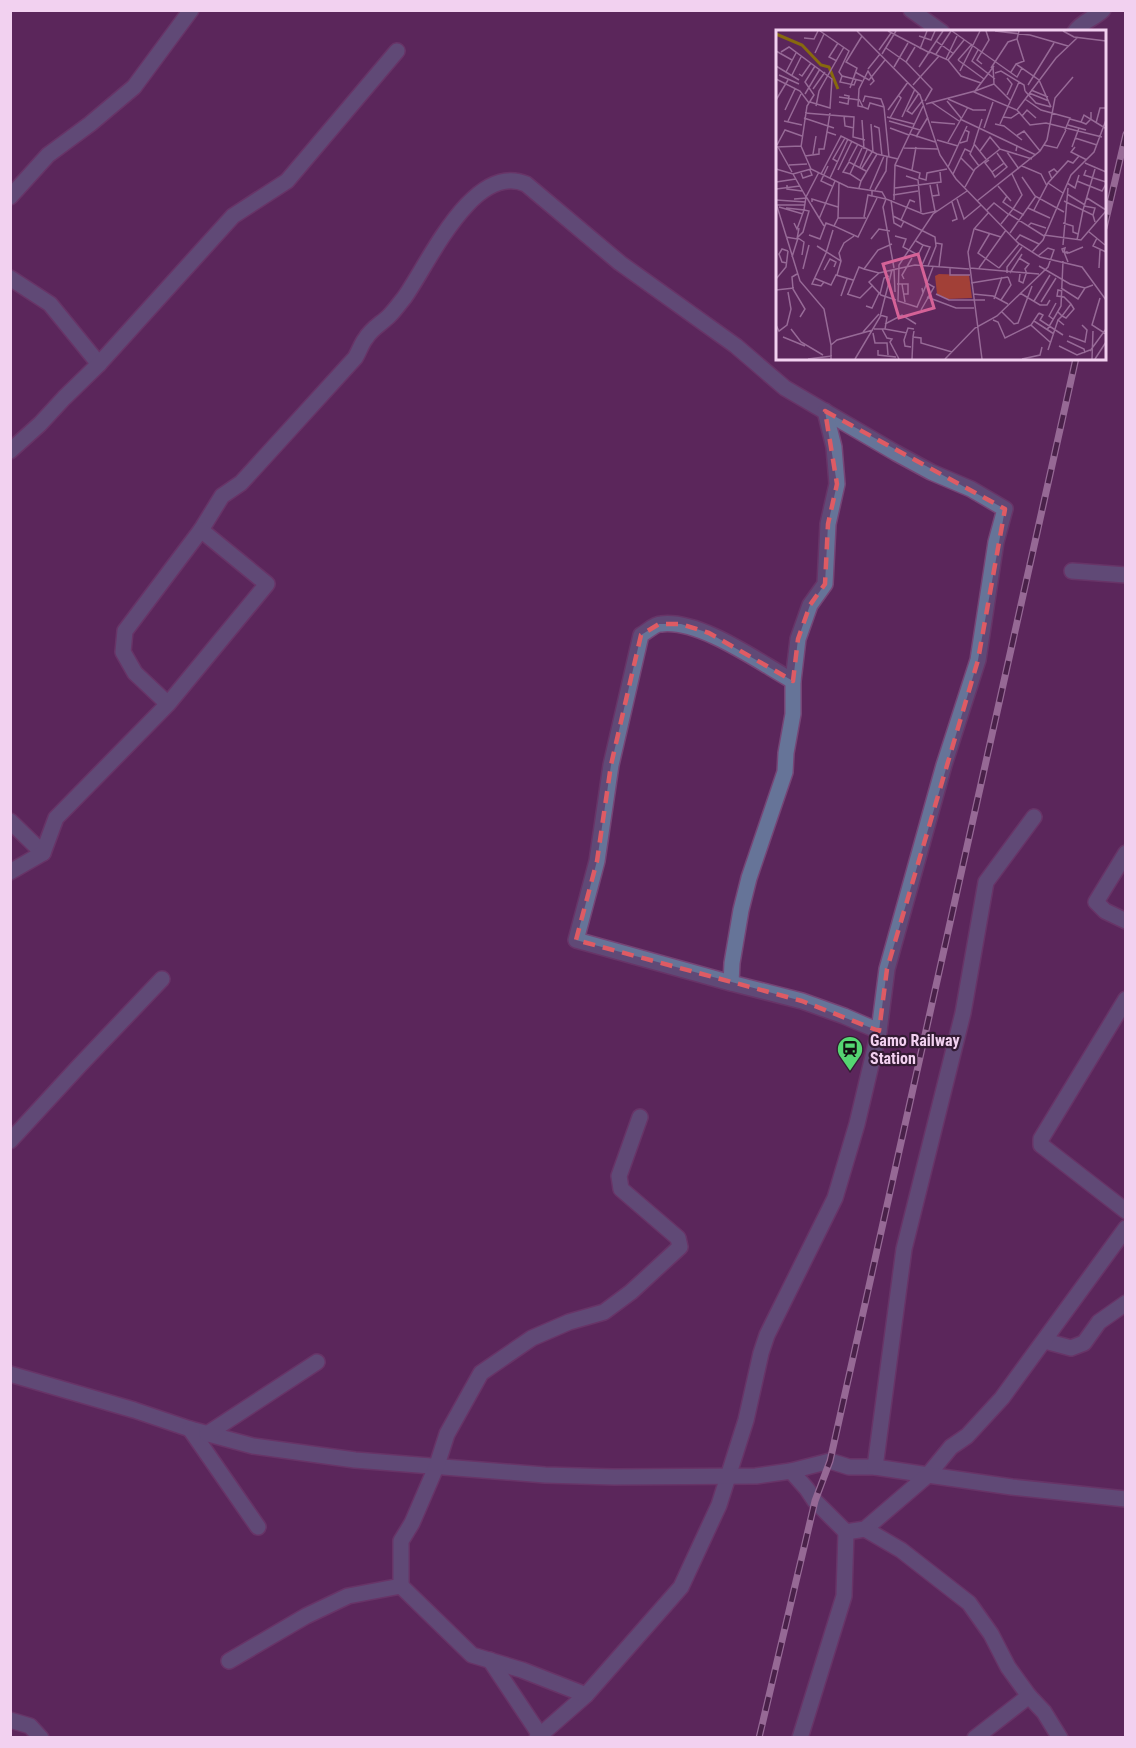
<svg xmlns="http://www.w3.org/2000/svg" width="1136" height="1748" font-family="'Roboto Condensed',sans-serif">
	<rect width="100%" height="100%" fill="#5b265b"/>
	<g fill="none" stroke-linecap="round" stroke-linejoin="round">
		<!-- minor casing -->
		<g stroke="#764576" stroke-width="18">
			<g id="minor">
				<polyline points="911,10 942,32"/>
				<path d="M1075 32C1082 21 1094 19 1103 10"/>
				<polyline points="10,197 48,155 90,124 134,87 191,10"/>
				<polyline points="10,278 50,304 99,364"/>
				<polyline points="10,451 40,424 64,398 99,364 233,216 287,181 397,51"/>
				<path d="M201 530 222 496 241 483 355 358C359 352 361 344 366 338 371 329 382 323 389 316 395 310 399 304 404 298 428 265 473 161 526 184L620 263 736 346 785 388 896 453 931 472 971 489 1005 509 996 542 978 660 944 765 887 969 879 1031 857 1124 835 1198 767 1335 761 1353 746 1420 719 1505 681 1587 586 1695 537 1738"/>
				<polyline points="1072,571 1126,575"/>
				<path d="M793 681C759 662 700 619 661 624 654 624 647 632 641 635L611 765 597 861 576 940 731 983 802 1001 844 1016 879 1031"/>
				<polyline points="10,821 43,853"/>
				<polyline points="1126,853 1096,902 1105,911 1126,921"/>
				<polyline points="10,872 43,853 56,818 168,704 267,584 201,530 125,631 123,652 135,673 168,704"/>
				<polyline points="731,983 732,963 741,910 749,878 785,772 786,753 793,714 793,681 798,639 810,605 825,584 828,524 837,484 834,447 825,411"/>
				<polyline points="1126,999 1041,1139 1041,1145 1126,1211"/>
				<polyline points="10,1141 80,1065 162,979"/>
				<polyline points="1045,1341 1071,1348 1084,1343 1099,1322 1126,1303"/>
				<polyline points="10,1374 134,1410 190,1429 253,1446 355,1460 545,1475 614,1477 756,1476 791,1471 830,1461 849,1467 875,1467 928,1475 951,1447 967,1436 1002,1398 1126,1228"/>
				<polyline points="190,1429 258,1527"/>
				<polyline points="207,1434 317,1362"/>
				<polyline points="875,1467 904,1249 963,1013 986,882 1034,817"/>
				<polyline points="791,1471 807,1489 815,1501 846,1532 865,1529 928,1475 1012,1487 1126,1499"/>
				<polyline points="865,1529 901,1550 969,1603 991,1634 1008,1667 1029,1696 1044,1712 1060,1738"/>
				<polyline points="401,1586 472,1655 522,1670 586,1695"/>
				<polyline points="490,1660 540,1735"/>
				<polyline points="229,1661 306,1616 348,1596 401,1586 401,1541 412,1523 437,1465 447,1434 481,1373 532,1338 569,1322 604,1312 631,1292 680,1247 678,1238 621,1189 619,1176 640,1117"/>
				<polyline points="10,1720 30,1726 41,1738"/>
				<polyline points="800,1738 844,1596 846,1532"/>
				<polyline points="975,1738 1029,1696"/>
			</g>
		</g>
		<!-- minor -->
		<use href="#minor" stroke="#667498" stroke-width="15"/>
		<!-- rail casing -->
		<g stroke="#ddbadc" stroke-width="7">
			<g id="rail">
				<polyline points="1104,228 1126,134"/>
				<polyline points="759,1738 815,1501 830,1461 1076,358"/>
			</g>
		</g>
		<!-- rail -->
		<use href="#rail" stroke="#331b33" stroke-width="4.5" stroke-dasharray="14" stroke-linecap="butt"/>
	</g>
	<!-- marked area -->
	<path d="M0 0H1136V1748H0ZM825 411 1005 509 978 660 887 969 879 1031 802 1001 576 940 597 861 611 765 641 635 659 624H681L709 633 793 681 798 639 810 605 825 584 828 524 837 484Z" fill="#5b265b" fill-opacity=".55" fill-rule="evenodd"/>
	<path fill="none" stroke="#de5b64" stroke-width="4.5" stroke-dasharray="12 8" stroke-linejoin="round" d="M825 411 1005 509 978 660 887 969 879 1031 802 1001 576 940 597 861 611 765 641 635 659 624H681L709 633 793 681 798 639 810 605 825 584 828 524 837 484Z"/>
	<!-- icons -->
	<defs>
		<g id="station-pin" transform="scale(1.35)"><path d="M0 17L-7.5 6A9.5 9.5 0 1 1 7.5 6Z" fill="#55d672" stroke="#331b33"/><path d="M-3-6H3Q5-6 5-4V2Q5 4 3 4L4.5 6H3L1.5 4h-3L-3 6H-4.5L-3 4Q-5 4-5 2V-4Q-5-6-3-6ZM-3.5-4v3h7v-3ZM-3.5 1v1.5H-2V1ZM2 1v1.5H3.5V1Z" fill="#111"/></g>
	</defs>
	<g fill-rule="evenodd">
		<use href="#station-pin" x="850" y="1049"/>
	</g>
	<g text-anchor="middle" stroke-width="4.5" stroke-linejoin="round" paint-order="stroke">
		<!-- poi labels -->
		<g font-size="16" font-weight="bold" fill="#f2d1f0" stroke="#331b33" text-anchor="start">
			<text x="870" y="1046">Gamo Railway<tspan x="870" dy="18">Station</tspan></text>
		</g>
	</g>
	<!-- overview -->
	<g transform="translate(776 30)">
		<rect width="330" height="330" fill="#5b265b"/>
		<path d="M163 244 193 245 196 268 171 269 161 264 159 246Z" fill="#a24037"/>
		<path fill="none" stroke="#87690e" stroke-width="3" d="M0 4 26 15 45 35 53 37 62 59"/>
		<path fill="none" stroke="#976a97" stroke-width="1.5" d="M44 1 73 21 63 42 66 46M81 1 144 65 164 125 180 149 242 213 264 227 306 237 330 270M112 1 154 23M176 1 241 47 246 38M219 1 254 5 292 16M287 1 298 7 330 11M143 6 155 10 159 1M28 8 38 9 42 1M160 11 178 24M139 17 130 32 156 59 149 71M110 18 130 32M144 19 151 1M103 20 115 3M202 20 196 31 219 49M0 21 16 30M5 22 13 17 56 49 54 78 34 72M154 22 172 30 185 46 205 53M39 23 48 4M106 24 120 1M160 24 175 1M170 29 181 6M172 30 188 10M182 30 208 49M182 30 196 14M61 31 53 27 62 13M206 34 201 30 213 10 210 1M240 34 248 31 241 9 243 1M0 36 23 50M118 37 132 13M143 37 167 1M215 38 232 12 241 9M92 39 104 24M184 41 204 1M10 42 20 23M79 42 93 50 109 30M235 42 240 34 263 50 275 77M219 43 225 41 248 55 249 61M23 44 26 46 35 33M3 45 23 54M16 45 25 27M231 48 236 54 231 65M0 49 24 61 33 73M80 50 78 55 64 52 66 46 86 51M218 54 234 70M137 55 163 26M252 55 278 13M74 58 81 38 70 32 86 6M37 59 49 42M255 60 272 67M199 61 218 54 217 36M249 61 260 73 275 77M198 62 241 80 254 95 270 93 326 107M143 63 131 81 136 84 147 70M253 63 273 71M29 64 44 39M63 67 83 70M83 69 87 77 92 79 94 73 108 77 113 127M172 69 197 80H210M249 69 265 80 294 88 289 100M0 70 12 50M171 71 185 88M63 72 72 74 73 66 68 65M87 72 89 66 105 69 108 77M155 72 183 91M150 74 199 61 218 36M40 76 43 61 68 17M87 77 82 76 83 59 92 41 98 51 94 55M9 80 19 59M112 80 132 52M241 80 280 28 302 7M29 83 78 87 77 107 89 110M54 83 51 102 60 105M68 86 69 96 78 98M246 86 251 80 260 88M111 87 138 94M126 87 139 59M227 87 235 88 244 82M28 88 58 98M114 88 125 68 122 65M184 89 241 116 240 121M206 89 198 114 210 129M294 89 305 92 308 85 329 98M86 90 88 119M8 91 26 95M12 91 25 64M113 91 144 100M155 92 179 94M305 92 310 94 315 89V82M320 93 324 78H330M95 94 97 122M219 94 228 96 246 110M224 94 243 52M292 95 310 100M98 96 103 98 106 126M114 98 133 105M208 98 217 72M134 104 159 112M240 106 248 101 264 121M140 107 152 87M299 108 321 115M161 110 182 116M172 112 192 77M184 113 191 111 193 102 189 100M1 115 9 100 26 106M198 115 194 124 203 136M268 115 281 118 290 100M241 116 260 125M0 117 25 116 35 139 72 157 106 162 110 169 147 184 161 181M2 117 16 142M25 117 31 76 38 65 29 52 39 36M296 117 303 98M299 117 295 122 311 130M128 118 162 119M204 121 214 107 224 119M231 122 243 139M37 124 40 106M29 126 43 124V119H48L51 102M185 128 198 141M213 130 209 133 216 142 228 133 221 123M73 131 82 114M62 132 57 129 69 108M309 133 330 142M13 135 31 134M119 135 144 143 143 148 150 150 151 143 171 139M52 136 45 151 56 156M246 136 265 144 271 156M84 137 91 120M172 137 191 96M86 138 96 122M0 139 17 144 35 139M62 140 76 111M136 140 140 117M310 140 308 145 330 152M216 142 219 147 231 137 228 133M25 143 27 148 36 145 34 140M17 144 30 167M45 144 65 106 101 124 122 129M74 144 67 142 73 132 90 141M177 144 189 119 195 122M236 144 246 165 237 179 248 185M130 146 142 150 145 182M246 147 259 166 288 182M54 148 72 109M276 149 273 142 278 139 282 143M85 151 101 124M301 151 326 161 330 154M0 152 20 149M63 153 62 188H90M272 153 287 163M291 153 299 158 303 145M11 155V159L26 161M154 155 159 181M222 156 235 171M189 157 199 139 224 119 256 129M83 158 85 151 74 144 86 118M119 158 165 152 164 142M0 159 24 156M94 159 108 126M96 160V166L110 169 107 177 118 238M99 160 110 141 111 127M291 164 309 175M117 165 142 161M156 166 163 165 161 154M311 168 330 180M18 169 31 168 48 196M181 169 188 189 205 175M0 170 30 172M115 170 118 193 125 197 128 191M118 170 119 135 147 76M201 171 264 121 271 110 279 68 297 47M288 171 317 185 319 192M36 172V169L62 177M176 172 181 189 176 191M0 173 24 251 48 279 55 315M1 175H29M308 176 319 178 317 185M3 177 27 184M10 178 28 180 21 199 18 193M252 178 274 188M211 180 218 173 232 184M258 180 272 153 292 131 297 133 303 126M307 180 319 139M233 184 268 206M117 186 159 207 160 216 152 236M88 187 92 165 96 166M62 188 58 196 82 207 101 168M43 189 59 151M125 190 134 170 139 172M287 193 297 196V202L302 204M225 194 237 179 227 172 231 166M252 196 255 193 270 198M199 199 225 207M312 201 329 215M214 203 202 223 223 238M234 203 260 166M33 205 44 209 50 193 58 196M268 205 305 210 330 181M119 206 130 209 127 217 142 225 147 215 140 211M10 207 21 209 23 198M22 207 27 202 33 181 28 180 30 167 43 142M22 208 28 212 26 225M321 208 317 216 330 222M95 209 103 199 114 201M240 210 244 205 263 214M301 210 307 180M160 213 166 214 163 237M287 215 292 158M41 216 65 231 61 245M256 222 267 210 295 145 318 122 330 90M50 223 57 200M16 227 22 208M243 228 253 234 249 239 251 244M65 231 63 223 68 213 78 206M292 232 288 222 289 218 286 219 287 222H289L291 223V222L293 223 307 217M11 233 6 232 3 224 6 219 12 221M146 235 154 217 147 215M263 236 294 254 309 258 317 255M174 238V245H194M194 238 263 244M203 238 230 200M223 238 243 214M323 238 324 220M27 239 33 215M88 239 103 243 116 240M48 240 54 229 60 232 58 237M118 240 119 262M103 243 93 252 105 265 120 270M231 243V237L246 217M234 243 246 224M21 244 16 247 17 259 29 279 24 287M244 244 243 251 247 253 250 244M38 248 55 255 60 245 77 250M0 249 10 237 12 221M128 249 126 245 136 228M48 252 45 256 36 254 50 223M195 253 232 247M121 254H132V264H127M126 254 129 272M146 258 147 263 157 237M285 258 302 269 309 258M0 260 18 258M286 261 282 260 281 266 288 267 295 274 298 279 290 288 286 286 295 274M147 263 141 277 122 271 123 235 157 184 191 161M244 263 264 275H271L274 270M71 264 84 268 97 255M72 264 83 237 88 239 102 220 116 214M104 264 108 248 113 246M160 264 173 270H209M197 264 217 266 232 274M65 266 71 249M151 267 180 278H198M324 268 316 295 330 304M218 269 226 247M225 270 235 255 232 247M258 271 274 245M265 272 280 248M90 276 96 278 103 263M145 280 158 257 149 252M226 282 238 294 242 293 256 256M282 282 286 286 282 290 288 295M263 283 255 295 274 312M263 283 267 285 264 290 287 305M277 289 273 286 280 273M217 290 222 292 229 308 255 295M258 291 278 304M109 294 126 285 140 294M0 295 3 301 11 295 15 279 12 262M15 299 25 312 47 325M98 299H109L111 287 104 285M106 299 111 308 116 309 114 312 123 329M109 299 131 303M271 300 285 276 287 231M138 301 137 307 145 308V313L176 322M87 302 103 284M97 303 99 313H111L112 325M293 306 309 312 311 300 306 295M7 307 29 316M291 311 308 319 309 323M283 316 301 325 314 320M135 317 129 316 128 310 132 298 138 299M102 320V325L120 327M272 320 282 290M314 321 330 299M32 329 56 326M55 329V315L61 310 97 300M79 329 104 287 116 240 139 235 193 239M136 329 137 307M169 329 199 298 221 286 272 237 278 220 272 218 262 226M206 329 192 222 198 199 213 182M246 329 264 325 266 317M316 329 317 301M319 329 330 312"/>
		<path fill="#d56297" fill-opacity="0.15" stroke="#d56297" stroke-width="3" d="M142 224 158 278 123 288 107 234Z"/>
		<rect width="330" height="330" fill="none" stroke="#f2d1f0" stroke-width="3"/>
	</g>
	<!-- border -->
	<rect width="1136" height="1748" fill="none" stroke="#f2d1f0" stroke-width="24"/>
</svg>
